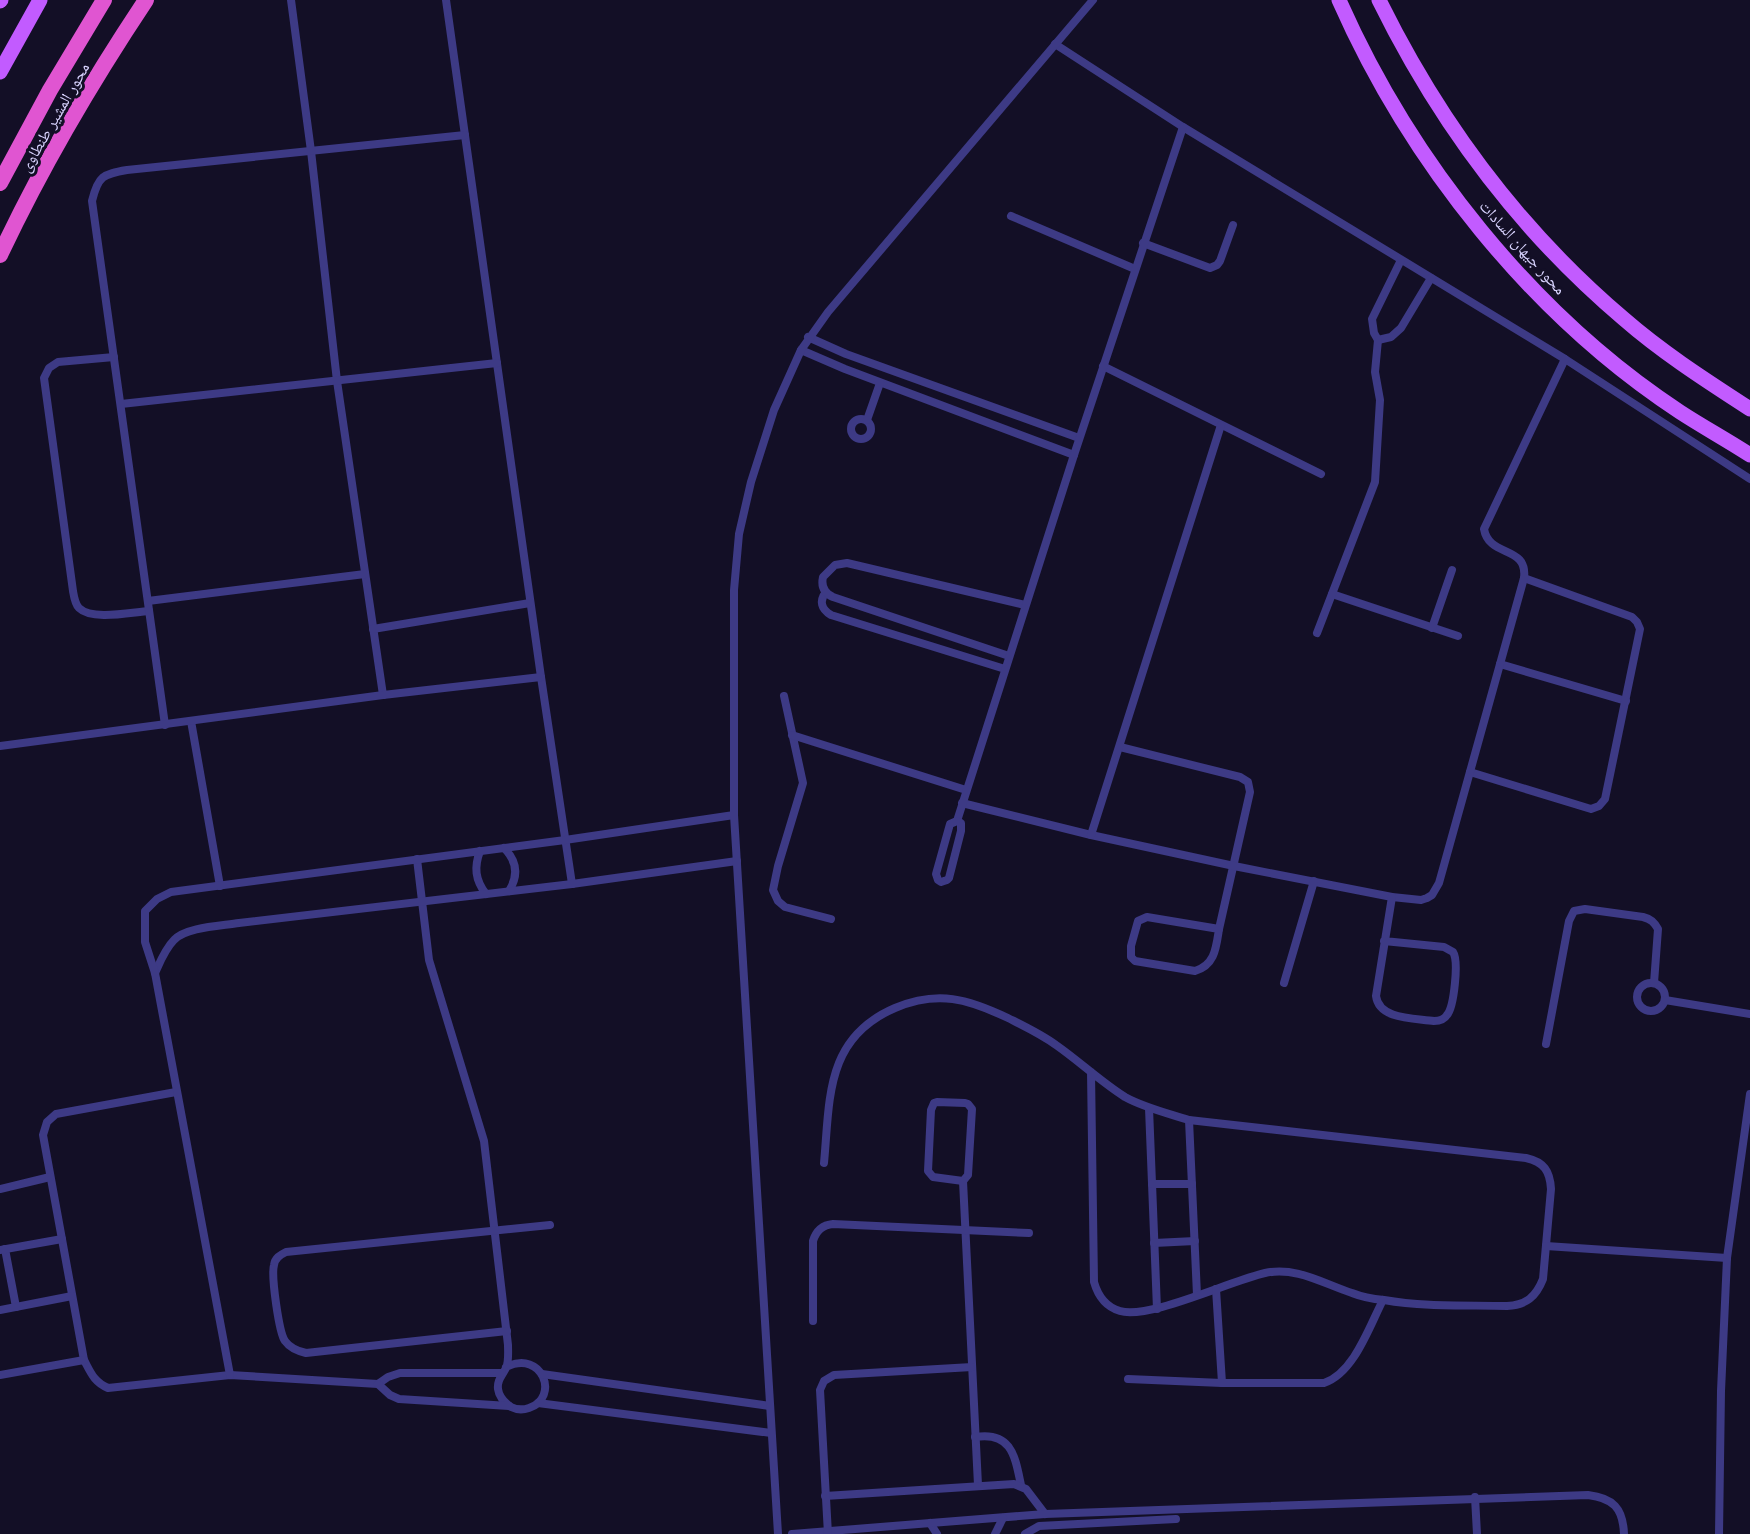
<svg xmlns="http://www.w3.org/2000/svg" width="1750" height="1534" font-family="'Open Sans','Noto Naskh Arabic',sans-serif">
	<rect width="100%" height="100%" fill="#130f26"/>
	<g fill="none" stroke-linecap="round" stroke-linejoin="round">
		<!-- service -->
		<g stroke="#3d3a85" stroke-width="8">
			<polyline points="291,0 311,151 337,381 383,695"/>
			<polyline points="446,0 541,677 572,884"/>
			<polyline points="1055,44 1183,127 1565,359 1750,479"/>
			<polyline points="1011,216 1135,269"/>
			<polyline points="1143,243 1210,268 1217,265 1220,261 1233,225"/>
			<polyline points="808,337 846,354 1079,438"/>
			<polyline points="1378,340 1391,337 1401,328 1431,278"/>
			<polyline points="801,350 845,369 1074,455"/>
			<path d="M114 357 58 362 49 368 44 378 73 591C74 597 75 604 79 608 92 621 132 612 149 611"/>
			<polyline points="1103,366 1321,474"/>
			<polyline points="121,404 497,363"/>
			<circle cx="861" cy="429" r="10"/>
			<polyline points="867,420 880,383"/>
			<path d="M826 592C819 601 821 609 831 615L1005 669"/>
			<polyline points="1332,594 1458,636"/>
			<polyline points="148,601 365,574"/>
			<polyline points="1432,628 1452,570"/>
			<polyline points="373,629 530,603"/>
			<polyline points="1317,633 1375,482 1380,400 1375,372 1378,340 1374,333 1372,319 1401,260"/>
			<path d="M1009 656 833 597C824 593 821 586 823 577L835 565 847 563 1025 605"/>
			<polyline points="1500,664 1626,701"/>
			<polyline points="784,696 803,783 778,866 773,890 778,901 785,907 831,919"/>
			<polyline points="191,721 220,886"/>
			<path d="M165 725 92 201C98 176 103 174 127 170L465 135"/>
			<polyline points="792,735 966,790"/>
			<polyline points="0,746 383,695 541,677"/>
			<polyline points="1120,747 1240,777 1248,782 1250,792 1219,929"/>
			<polyline points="1470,772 1591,809 1599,806 1605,799 1640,629 1637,622 1632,617 1524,578"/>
			<path d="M962 803 1091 835 1234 866 1392 897 1421 900 1427 898 1432 895 1439 883 1524 578C1528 545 1489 558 1484 529L1565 359"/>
			<polyline points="957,821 1074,455 1183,127"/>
			<polygon points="957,821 961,823 961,831 949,878 947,880 941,882 938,880 936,874 950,824"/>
			<polyline points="1091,835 1221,425"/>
			<path d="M504 848C517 861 519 875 509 891"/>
			<path d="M480 851C474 867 475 880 486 894"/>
			<path d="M417 859 429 960 484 1141 508 1345C508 1352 509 1362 506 1368 502 1376 497 1380 498 1389 499 1397 505 1403 511 1407 517 1410 523 1410 529 1408 560 1398 543 1349 506 1367"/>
			<path d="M1147 917 1219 929C1216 948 1215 965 1195 971L1135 961 1131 957V946L1138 921Z"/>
			<path d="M1384 941 1444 947 1453 952C1459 961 1454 1007 1447 1015 1444 1020 1440 1021 1434 1021 1415 1018 1379 1020 1376 996L1392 897"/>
			<path d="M155 973C160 962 165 949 174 940 186 927 221 926 239 923L572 884 737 861"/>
			<circle cx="1651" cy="997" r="14"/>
			<polyline points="1284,983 1314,881"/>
			<polyline points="1665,1000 1750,1014"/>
			<path d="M1546 1044 1569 921 1574 911 1585 909 1643 917C1651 919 1654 922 1658 929L1654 983"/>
			<path d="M176 1092 56 1114 47 1122 43 1135 84 1360C91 1373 94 1382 108 1388L230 1375 378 1384 388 1377 400 1373H502"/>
			<polygon points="937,1102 965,1103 968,1104 972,1109 968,1175 963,1181 933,1177 928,1171 931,1110 934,1103"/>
			<polyline points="1149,1108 1157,1309"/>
			<polyline points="1189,1120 1197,1295"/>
			<path d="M824 1163C830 1099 825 1038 895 1008 938 990 968 999 1008 1018 1024 1026 1041 1034 1056 1045 1079 1061 1101 1082 1125 1097 1145 1108 1167 1113 1189 1120L1526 1158C1544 1162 1550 1171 1551 1189L1543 1279C1536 1297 1526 1305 1507 1306 1466 1305 1424 1307 1384 1300 1373 1299 1362 1297 1352 1293 1324 1284 1296 1266 1265 1273 1232 1280 1148 1320 1120 1311 1106 1307 1098 1296 1094 1282L1091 1072"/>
			<polyline points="963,1181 978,1485"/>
			<polyline points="1152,1184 1192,1184"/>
			<polyline points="0,1189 50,1177"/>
			<polyline points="1154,1243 1195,1241"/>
			<polyline points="1546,1246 1727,1258"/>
			<polyline points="5,1249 16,1307"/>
			<polyline points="0,1250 62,1239"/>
			<polyline points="1216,1289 1222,1383"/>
			<polyline points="0,1310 72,1296"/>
			<path d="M813 1321V1241C816 1231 822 1225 833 1224L1029 1233"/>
			<path d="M507 1331 306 1353C297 1351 290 1348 285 1341 279 1333 271 1276 274 1265 275 1258 280 1255 286 1252L550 1225"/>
			<polyline points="542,1374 770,1406"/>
			<polyline points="0,1375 84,1360"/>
			<polyline points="230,1375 155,973 145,942 145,911 157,899 171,892 565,840 734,815"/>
			<path d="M1128 1379 1222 1383H1324C1354 1373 1369 1327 1383 1300"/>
			<polyline points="378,1384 390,1395 399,1399 509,1406"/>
			<polyline points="538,1403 771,1433"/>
			<path d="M975 1437C1012 1431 1015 1457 1021 1485"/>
			<polyline points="825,1496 1014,1484 1026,1489 1045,1514"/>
			<polyline points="1475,1497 1477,1534"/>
			<polyline points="930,1523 937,1534"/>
			<polyline points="778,1534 734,815 734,590 739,534 751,482 774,410 801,350 828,312 1093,0"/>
			<path d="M792 1534 1045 1514 1588 1495C1613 1498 1623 1508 1624 1534"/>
			<polyline points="828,1534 820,1390 824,1381 834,1375 972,1367"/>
			<polyline points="995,1534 1003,1518"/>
			<polyline points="1025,1534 1039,1526 1176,1519"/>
			<polyline points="1719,1534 1721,1391 1727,1258 1750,1094"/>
		</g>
		<!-- primary -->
		<g stroke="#c25bff" stroke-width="15">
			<path d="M1339 0C1410 161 1532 315 1680 412 1703 427 1727 440 1750 455"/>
			<path d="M1379 0C1439 122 1520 231 1624 319 1663 353 1707 381 1750 409"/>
			<polyline points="0,1 1,0"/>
			<polyline points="0,72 40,0"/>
		</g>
		<!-- trunk -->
		<g stroke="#e055d1" stroke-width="16">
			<polyline points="0,183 50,90 104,0"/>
			<path d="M0 255C41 168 92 81 146 0"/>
		</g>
	</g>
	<g text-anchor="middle" stroke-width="6" stroke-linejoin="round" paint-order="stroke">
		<!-- street labels -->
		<g font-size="16" fill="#d9d4ff" stroke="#130f26">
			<text transform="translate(54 117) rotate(-60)" y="6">محور المشير طنطاوى</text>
			<text transform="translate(1523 247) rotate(48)" y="6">محور جيهان السادات</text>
		</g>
	</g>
</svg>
